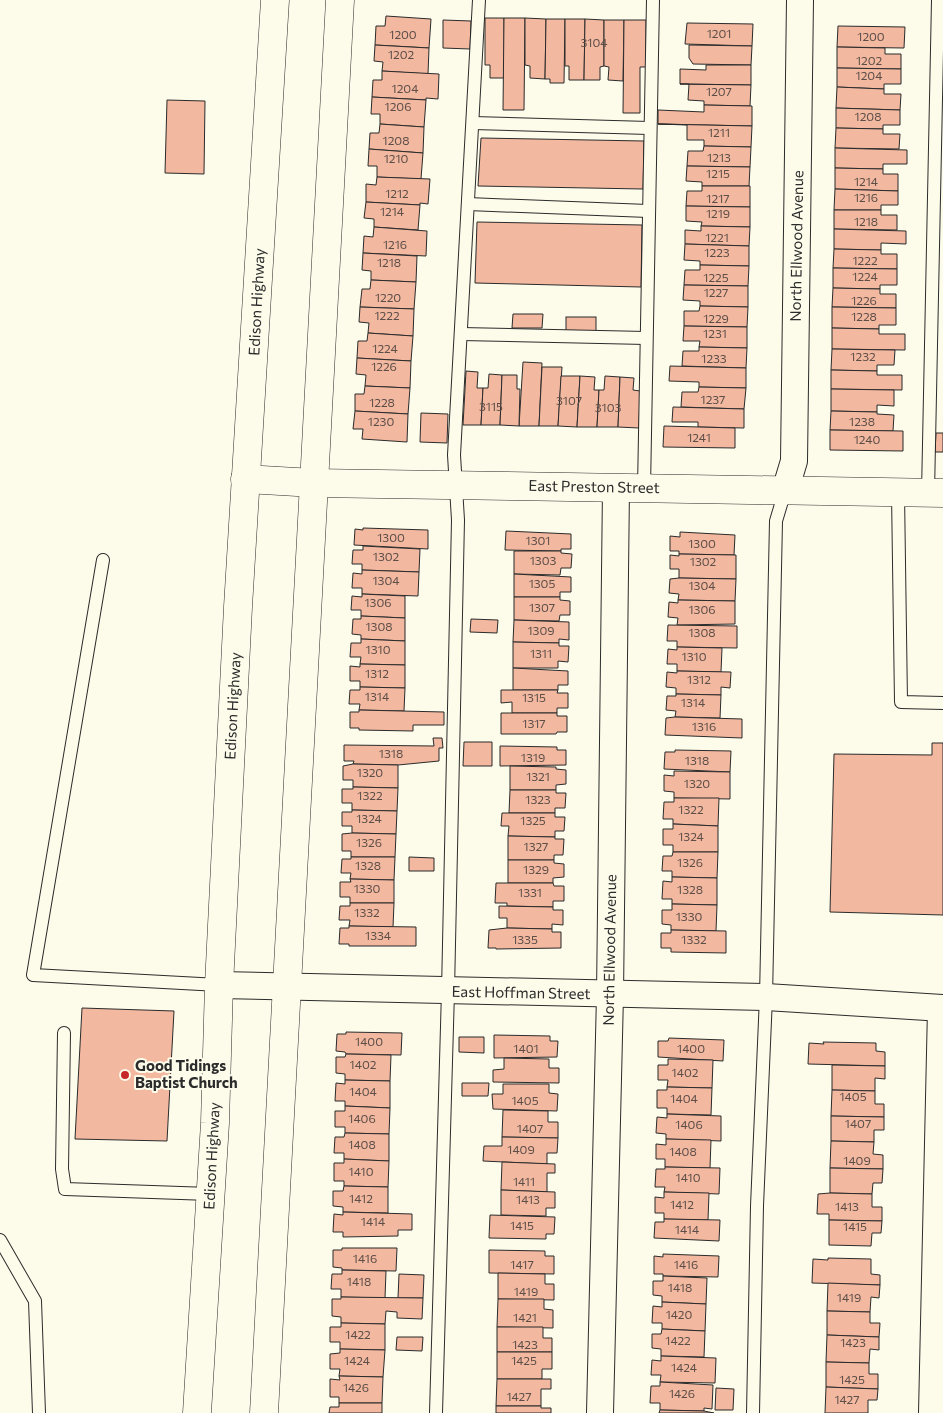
<svg xmlns="http://www.w3.org/2000/svg" width="943" height="1413" font-family="Commissioner,sans-serif">
	<rect width="100%" height="100%" fill="#fdfbea"/>
	<!-- building -->
	<g fill="#f2b8a0" stroke="#2b2b2b">
		<polygon points="386,16 431,19 429,48 375,45 376,26 385,26"/>
		<polygon points="485,18 504,18 504,78 490,78 490,65 485,65"/>
		<polygon points="504,18 525,18 524,110 503,110"/>
		<polygon points="525,18 546,19 545,79 530,78 530,66 525,65"/>
		<polygon points="546,19 565,19 564,83 550,83 550,79 545,79"/>
		<polygon points="565,19 585,19 584,80 569,80 569,66 565,66"/>
		<polygon points="585,19 604,20 604,66 600,67 600,80 584,80"/>
		<polygon points="443,20 471,21 470,49 443,48"/>
		<polygon points="604,20 624,20 623,81 608,80 609,67 604,66"/>
		<polygon points="624,20 646,20 646,67 640,67 640,113 623,113"/>
		<polygon points="687,23 753,24 752,46 685,44"/>
		<polygon points="838,26 905,27 904,48 837,47"/>
		<polygon points="375,45 429,48 428,74 382,71 383,62 374,61"/>
		<polygon points="689,45 752,46 751,65 693,64 689,58"/>
		<polygon points="837,47 885,48 885,54 901,54 901,69 837,68"/>
		<polygon points="706,65 751,65 751,85 680,84 680,69 706,70"/>
		<polygon points="837,68 901,69 901,84 884,84 884,89 837,87"/>
		<polygon points="382,71 439,74 438,99 426,98 426,100 372,97 373,80 382,80"/>
		<polygon points="680,84 751,85 750,106 704,105 704,101 688,100 689,84"/>
		<polygon points="837,87 884,89 884,94 901,94 900,110 836,108"/>
		<polygon points="372,97 426,100 424,127 380,124 380,114 371,114"/>
		<polygon points="167,100 205,101 204,174 165,173"/>
		<polygon points="704,105 752,106 752,126 658,124 658,110 704,112"/>
		<polygon points="836,108 900,110 900,125 883,125 883,129 836,128"/>
		<polygon points="380,124 424,127 423,153 369,149 370,133 379,133"/>
		<polygon points="658,124 752,126 751,147 704,146 704,140 687,140 687,125"/>
		<polygon points="836,128 883,129 883,134 900,134 899,149 835,148"/>
		<polygon points="481,138 644,141 643,189 478,186"/>
		<polygon points="704,146 751,147 750,167 687,166 688,151 703,151"/>
		<polygon points="835,148 907,150 907,164 883,164 883,169 835,168"/>
		<polygon points="369,149 423,153 421,179 377,177 377,166 368,166"/>
		<polygon points="687,166 750,167 749,186 702,186 702,182 686,181"/>
		<polygon points="835,168 883,169 883,174 898,174 898,191 835,189"/>
		<polygon points="377,177 430,179 428,204 420,203 420,205 366,202 366,184 376,185"/>
		<polygon points="702,186 750,186 750,207 686,206 687,191 702,191"/>
		<polygon points="835,189 898,191 898,205 881,205 881,210 834,210"/>
		<polygon points="366,202 420,205 418,230 374,227 374,219 364,218"/>
		<polygon points="686,206 750,207 750,227 701,226 702,222 686,221"/>
		<polygon points="834,210 881,210 881,215 897,215 897,230 834,229"/>
		<polygon points="477,222 642,225 641,287 475,283"/>
		<polygon points="701,226 750,227 749,246 685,244 685,230 701,231"/>
		<polygon points="374,227 427,231 426,256 363,253 364,236 373,237"/>
		<polygon points="834,229 906,231 906,244 881,243 881,250 834,249"/>
		<polygon points="685,244 749,246 749,266 700,265 700,261 684,260"/>
		<polygon points="834,249 881,250 881,254 897,254 897,269 833,268"/>
		<polygon points="363,253 417,256 416,282 371,280 371,271 362,270"/>
		<polygon points="700,265 749,266 748,286 684,285 685,270 700,270"/>
		<polygon points="833,268 897,269 897,285 880,285 880,289 833,288"/>
		<polygon points="371,280 416,282 414,309 360,307 362,289 370,289"/>
		<polygon points="684,285 748,286 748,307 700,306 700,301 683,300"/>
		<polygon points="833,288 880,289 880,294 896,294 896,308 832,307"/>
		<polygon points="700,306 748,307 747,327 684,326 684,311 699,311"/>
		<polygon points="360,307 414,309 413,336 368,333 369,323 359,322"/>
		<polygon points="832,307 896,308 896,325 879,325 879,329 832,328"/>
		<polygon points="513,314 543,314 542,328 512,328"/>
		<rect x="566" y="317" width="30" height="14"/>
		<polygon points="684,326 747,327 747,348 699,347 700,341 683,341"/>
		<polygon points="832,328 879,329 879,334 905,334 905,350 832,349"/>
		<polygon points="368,333 413,336 411,361 357,358 358,341 367,341"/>
		<polygon points="699,347 747,348 746,368 682,366 683,351 699,351"/>
		<polygon points="832,349 895,350 894,365 877,365 877,371 831,370"/>
		<polygon points="357,358 411,361 410,388 365,386 366,375 356,374"/>
		<polygon points="523,362 542,363 539,426 519,426"/>
		<polygon points="670,366 746,368 746,388 699,387 699,382 669,381"/>
		<polygon points="542,367 562,367 558,426 539,426"/>
		<polygon points="831,370 877,371 877,375 902,375 902,390 831,389"/>
		<polygon points="466,371 478,372 477,388 483,388 481,425 463,425"/>
		<polygon points="489,374 502,375 500,425 481,425 483,388 488,388"/>
		<polygon points="502,375 517,375 517,389 520,389 519,426 500,425"/>
		<polygon points="561,376 580,376 577,427 558,426"/>
		<polygon points="580,376 595,377 594,390 599,390 597,427 577,427"/>
		<polygon points="605,376 620,377 618,427 597,427 599,390 604,390"/>
		<polygon points="620,377 634,378 633,390 640,391 639,428 618,427"/>
		<polygon points="365,386 410,388 408,414 355,411 355,394 364,394"/>
		<polygon points="699,387 746,388 744,409 681,407 682,392 698,392"/>
		<polygon points="831,389 894,390 894,406 877,405 877,412 831,411"/>
		<polygon points="673,407 744,409 744,428 698,427 698,422 672,422"/>
		<polygon points="355,411 408,414 407,442 362,439 363,429 353,429"/>
		<polygon points="831,411 877,412 877,414 894,415 893,431 830,430"/>
		<polygon points="421,413 448,414 447,443 420,442"/>
		<polygon points="664,426 735,428 735,448 663,447"/>
		<polygon points="830,430 903,431 903,451 830,450"/>
		<polygon points="936,433 943,433 943,452 935,452"/>
		<polygon points="363,528 428,530 428,549 354,545 355,529 363,530"/>
		<polygon points="506,531 571,534 571,549 561,549 561,551 505,550"/>
		<polygon points="680,532 735,535 734,555 679,554 679,551 670,551 670,536 680,537"/>
		<polygon points="363,546 420,549 419,572 362,570 362,564 352,564 353,550 363,550"/>
		<polygon points="514,551 561,551 561,553 572,554 571,568 561,568 560,575 514,574"/>
		<polygon points="679,554 736,555 736,579 679,578 679,569 670,569 670,555 679,556"/>
		<polygon points="362,570 419,572 418,596 362,594 362,588 352,588 353,573 362,574"/>
		<polygon points="514,574 571,577 571,592 560,592 560,597 514,597"/>
		<polygon points="679,578 736,579 735,601 678,600 679,594 669,593 670,579"/>
		<polygon points="362,594 405,596 405,618 361,616 361,610 351,610 352,596 362,597"/>
		<polygon points="514,597 560,597 560,600 570,601 570,615 560,615 559,621 514,620"/>
		<polygon points="678,600 735,601 735,624 677,625 678,618 668,617 669,602 678,603"/>
		<polygon points="361,616 405,618 405,641 361,639 361,635 352,634 353,619 361,619"/>
		<polygon points="471,619 498,620 497,633 470,632"/>
		<polygon points="514,620 569,622 569,640 559,639 559,643 513,642"/>
		<polygon points="668,625 737,626 737,648 677,647 677,641 667,641"/>
		<polygon points="361,639 405,641 405,665 360,664 361,657 350,657 351,643 361,643"/>
		<polygon points="513,642 559,643 559,646 569,646 568,662 558,661 558,668 513,668"/>
		<polygon points="677,647 722,648 721,672 677,671 677,664 667,664 668,649 677,650"/>
		<polygon points="360,664 405,665 405,688 360,687 360,681 350,681 350,666 360,667"/>
		<polygon points="513,668 568,671 568,685 558,685 558,690 513,690"/>
		<polygon points="677,671 731,672 730,688 721,687 721,695 676,694 676,688 666,687 667,672 677,673"/>
		<polygon points="360,687 405,688 404,711 359,710 360,704 349,704 350,690 360,690"/>
		<polygon points="501,690 558,690 557,693 568,693 568,708 557,708 557,713 512,713 512,702 501,703"/>
		<polygon points="676,694 721,695 720,718 675,717 676,711 666,710 667,696 676,696"/>
		<polygon points="359,710 444,712 444,725 413,725 413,731 359,730 359,728 350,728 350,712 359,712"/>
		<polygon points="501,713 557,713 557,716 567,716 567,732 557,732 556,734 501,734"/>
		<polygon points="675,717 742,719 742,738 665,735 666,718"/>
		<polygon points="433,738 442,738 443,748 439,748 439,761 398,765 353,764 354,761 344,761 344,745 434,746"/>
		<polygon points="464,742 492,742 492,766 463,766"/>
		<polygon points="932,743 943,743 943,915 830,912 834,754 932,755"/>
		<polygon points="500,746 557,747 557,750 566,750 566,765 500,766"/>
		<polygon points="675,750 731,751 730,772 664,769 665,752 675,752"/>
		<polygon points="353,764 398,765 398,788 353,787 353,780 343,780 343,766"/>
		<polygon points="510,766 556,767 556,769 566,770 566,784 556,785 556,790 510,790"/>
		<polygon points="674,771 730,772 730,799 674,798 674,792 664,791 664,775 674,776"/>
		<polygon points="353,787 398,788 397,811 352,810 352,803 342,803 342,789 353,789"/>
		<polygon points="510,790 556,790 556,793 566,793 565,808 555,808 555,813 509,813"/>
		<polygon points="674,798 719,798 718,826 673,824 673,819 663,819 664,802 674,802"/>
		<polygon points="352,810 397,811 396,834 352,833 352,826 342,826 342,812 352,812"/>
		<polygon points="502,813 555,813 555,817 565,817 564,831 555,831 555,837 508,836 509,826 501,826"/>
		<polygon points="673,824 718,826 718,852 673,852 673,845 663,845 663,829 673,829"/>
		<polygon points="352,833 396,834 395,857 351,857 351,851 342,851 342,834"/>
		<polygon points="508,836 555,837 555,839 564,839 563,855 554,855 554,860 508,860"/>
		<polygon points="673,852 718,852 717,878 672,877 672,871 662,871 663,856 672,856"/>
		<polygon points="351,857 395,857 394,880 350,879 351,873 341,873 342,859 351,859"/>
		<polygon points="409,857 434,858 434,871 409,871"/>
		<polygon points="508,860 554,860 554,863 564,864 564,877 553,878 553,883 508,883"/>
		<polygon points="672,877 717,878 717,905 672,904 672,899 662,899 663,881 672,882"/>
		<polygon points="350,879 394,880 394,903 350,903 350,897 340,897 340,882 351,882"/>
		<polygon points="496,883 553,883 554,886 564,886 564,901 553,901 553,907 507,906 507,903 495,903"/>
		<polygon points="350,903 394,903 393,927 349,926 350,920 339,920 340,906 350,906"/>
		<polygon points="672,904 717,905 716,931 671,930 671,925 662,924 662,910 672,910"/>
		<polygon points="499,906 553,907 553,910 563,910 563,925 552,924 552,929 507,928 507,918 499,918"/>
		<polygon points="349,926 416,927 416,946 349,946 349,944 339,944 340,928 349,928"/>
		<polygon points="507,928 552,929 552,932 561,932 561,948 496,949 496,948 488,948 489,930"/>
		<polygon points="671,930 726,931 726,953 671,952 671,948 661,948 661,933 671,933"/>
		<polygon points="82,1008 174,1011 167,1141 75,1139"/>
		<polygon points="346,1032 402,1033 401,1055 346,1054 345,1052 336,1051 337,1034 346,1034"/>
		<polygon points="494,1035 550,1036 550,1041 558,1041 557,1057 494,1058"/>
		<polygon points="459,1037 484,1037 484,1053 459,1052"/>
		<polygon points="669,1038 724,1040 723,1061 658,1057 658,1041 668,1041"/>
		<polygon points="823,1042 876,1043 876,1051 885,1052 885,1066 808,1064 809,1043 824,1044"/>
		<polygon points="346,1054 391,1055 390,1081 345,1080 345,1074 336,1073 336,1057 345,1057"/>
		<polygon points="504,1058 549,1059 549,1068 559,1068 559,1083 493,1082 493,1070 504,1069"/>
		<polygon points="668,1059 713,1060 712,1088 667,1087 668,1080 658,1080 658,1065 668,1065"/>
		<polygon points="832,1065 885,1066 885,1079 875,1078 875,1091 832,1090"/>
		<polygon points="345,1080 390,1081 390,1108 345,1106 345,1101 335,1101 336,1083 345,1084"/>
		<polygon points="462,1083 489,1083 488,1096 462,1096"/>
		<polygon points="503,1084 549,1084 549,1093 558,1094 557,1111 493,1109 492,1094 503,1094"/>
		<polygon points="667,1087 712,1088 711,1115 667,1114 667,1108 657,1108 657,1090 667,1090"/>
		<polygon points="832,1090 875,1091 875,1104 884,1104 884,1117 831,1116"/>
		<polygon points="345,1106 390,1108 389,1134 345,1133 345,1127 335,1127 335,1111 345,1111"/>
		<polygon points="503,1110 548,1111 548,1122 558,1122 558,1138 502,1137"/>
		<polygon points="667,1114 721,1116 721,1141 666,1139 666,1134 656,1133 657,1117 667,1118"/>
		<polygon points="831,1116 884,1117 884,1130 874,1130 874,1142 831,1141"/>
		<polygon points="345,1133 389,1134 389,1161 344,1159 344,1153 334,1153 335,1137 344,1137"/>
		<polygon points="502,1137 558,1138 557,1153 547,1153 547,1164 483,1161 484,1146 502,1146"/>
		<polygon points="666,1139 711,1140 710,1168 665,1167 665,1159 656,1159 656,1144 666,1145"/>
		<polygon points="831,1141 874,1142 873,1154 883,1155 883,1169 830,1168"/>
		<polygon points="344,1159 389,1161 388,1187 344,1186 344,1181 334,1181 334,1163 344,1163"/>
		<polygon points="502,1162 555,1164 555,1173 547,1173 547,1192 501,1190"/>
		<polygon points="665,1167 720,1168 719,1194 664,1192 665,1187 655,1187 656,1169 665,1169"/>
		<polygon points="830,1168 883,1169 882,1183 873,1183 872,1194 830,1193"/>
		<polygon points="344,1186 388,1187 388,1213 343,1212 343,1207 333,1206 333,1191 343,1191"/>
		<polygon points="501,1190 555,1192 555,1208 546,1208 546,1216 501,1215"/>
		<polygon points="664,1192 709,1193 708,1220 664,1219 664,1213 655,1213 655,1197 664,1198"/>
		<polygon points="830,1193 872,1194 872,1207 882,1207 882,1221 829,1220 829,1214 817,1214 818,1194"/>
		<polygon points="343,1212 412,1214 412,1230 398,1230 398,1236 343,1237 343,1232 333,1232 334,1214 343,1215"/>
		<polygon points="490,1215 555,1217 554,1234 546,1234 546,1239 489,1238"/>
		<polygon points="664,1219 720,1220 719,1241 654,1238 655,1222 664,1222"/>
		<polygon points="829,1220 882,1221 881,1233 872,1233 871,1246 829,1245"/>
		<polygon points="342,1248 397,1248 396,1271 342,1270 342,1268 333,1267 333,1250 342,1250"/>
		<polygon points="489,1250 545,1251 545,1256 554,1256 554,1274 489,1273"/>
		<polygon points="663,1254 719,1256 718,1277 663,1276 663,1274 654,1274 654,1256 663,1257"/>
		<polygon points="828,1258 871,1259 871,1274 880,1275 880,1285 812,1283 813,1259 828,1260"/>
		<polygon points="342,1270 386,1271 385,1298 341,1297 341,1289 331,1289 332,1274 342,1274"/>
		<polygon points="498,1273 545,1274 545,1284 554,1284 554,1300 498,1299"/>
		<polygon points="399,1274 424,1275 423,1298 398,1298"/>
		<polygon points="663,1276 707,1278 706,1304 662,1302 662,1296 653,1295 653,1281 663,1281"/>
		<polygon points="828,1283 880,1285 879,1298 871,1297 870,1312 827,1311"/>
		<polygon points="341,1297 423,1298 422,1319 397,1318 397,1312 386,1311 385,1324 341,1323 341,1317 332,1316 332,1299 341,1299"/>
		<polygon points="498,1299 544,1299 544,1309 553,1310 553,1328 497,1327"/>
		<polygon points="662,1302 706,1304 705,1331 662,1329 662,1323 652,1323 653,1306 662,1307"/>
		<polygon points="827,1311 870,1312 870,1323 880,1323 879,1337 827,1335"/>
		<polygon points="341,1323 385,1324 385,1350 340,1349 340,1342 330,1342 330,1327 341,1327"/>
		<polygon points="497,1327 543,1327 543,1338 552,1338 552,1352 497,1352"/>
		<polygon points="662,1329 705,1331 704,1357 661,1356 661,1349 652,1348 652,1334 661,1334"/>
		<polygon points="827,1335 879,1337 879,1350 870,1349 869,1363 826,1362"/>
		<polygon points="397,1337 423,1337 422,1351 396,1350"/>
		<polygon points="340,1349 385,1350 383,1377 339,1376 340,1369 330,1369 330,1354 340,1353"/>
		<polygon points="497,1352 552,1352 552,1369 542,1369 542,1379 497,1379"/>
		<polygon points="661,1356 716,1358 715,1383 660,1382 661,1375 651,1375 652,1360 661,1361"/>
		<polygon points="826,1362 869,1363 869,1374 878,1374 878,1389 826,1387"/>
		<polygon points="339,1376 383,1377 382,1403 339,1403 339,1397 330,1397 330,1379 340,1380"/>
		<polygon points="497,1379 551,1379 551,1389 541,1389 541,1406 496,1406"/>
		<polygon points="660,1382 713,1385 712,1409 704,1408 704,1411 660,1410 660,1403 650,1403 651,1386 660,1386"/>
		<polygon points="826,1387 878,1389 877,1400 868,1400 868,1413 825,1413"/>
		<polygon points="716,1388 734,1389 733,1410 715,1410"/>
		<polygon points="339,1403 382,1403 382,1413 329,1413 330,1407 339,1407"/>
		<polygon points="496,1406 541,1406 541,1408 551,1408 551,1413 496,1413"/>
		<polygon points="660,1410 704,1411 714,1413 659,1413"/>
	</g>
	<g fill="none" stroke-linecap="round" stroke-linejoin="round">
		<!-- lane casing -->
		<g stroke="#2b2b2b" stroke-width="14">
			<g id="lane">
				<polyline points="473,123 649,128"/>
				<polyline points="468,204 648,211"/>
				<polyline points="461,334 646,338"/>
				<polyline points="644,488 653,0"/>
				<polyline points="898,493 901,702 943,703"/>
				<polyline points="928,493 938,0"/>
				<polyline points="103,560 33,975 219,985"/>
				<polyline points="64,1033 62,1169 65,1189 210,1194"/>
				<polyline points="0,1240 35,1301 39,1413"/>
				<polyline points="436,1413 448,991 458,520 454,455 479,0"/>
				<polyline points="753,1413 757,1206 766,997 776,521 785,491"/>
			</g>
		</g>
		<!-- street casing -->
		<g stroke="#2b2b2b" stroke-width="28">
			<g id="street">
				<polyline points="785,491 794,461 800,0"/>
				<polyline points="219,985 766,997 943,1008"/>
				<polyline points="600,1413 610,995 616,488"/>
				<polyline points="932,1413 941,1008"/>
			</g>
		</g>
		<!-- secondary casing -->
		<g stroke="#2b2b2b" stroke-width="29">
			<g id="secondary">
				<polyline points="245,479 314,483 943,493"/>
				<polyline points="197,1413 215,1123 219,985 238,607 275,0"/>
				<polyline points="264,1413 340,0"/>
			</g>
		</g>
		<!-- lane -->
		<use href="#lane" stroke="#fdfbea" stroke-width="12"/>
		<!-- street -->
		<use href="#street" stroke="#fdfbea" stroke-width="26"/>
		<!-- secondary -->
		<use href="#secondary" stroke="#fdfbea" stroke-width="28"/>
	</g>
	<!-- markers -->
	<circle fill="#c62828" stroke="#fdfbea" stroke-width="2" cx="125" cy="1075" r="5"/>
	<g text-anchor="middle" stroke-width="4" stroke-linejoin="round" paint-order="stroke">
		<!-- number labels -->
		<g font-size="12" fill="#5d4e48">
			<text x="719" y="38">1201</text>
			<text x="403" y="39">1200</text>
			<text x="871" y="41">1200</text>
			<text x="594" y="47">3104</text>
			<text x="401" y="59">1202</text>
			<text x="869" y="65">1202</text>
			<text x="869" y="80">1204</text>
			<text x="405" y="93">1204</text>
			<text x="719" y="96">1207</text>
			<text x="398" y="111">1206</text>
			<text x="868" y="121">1208</text>
			<text x="719" y="137">1211</text>
			<text x="396" y="145">1208</text>
			<text x="719" y="162">1213</text>
			<text x="396" y="163">1210</text>
			<text x="718" y="178">1215</text>
			<text x="866" y="186">1214</text>
			<text x="397" y="198">1212</text>
			<text x="866" y="202">1216</text>
			<text x="718" y="203">1217</text>
			<text x="392" y="216">1214</text>
			<text x="718" y="218">1219</text>
			<text x="866" y="226">1218</text>
			<text x="717" y="242">1221</text>
			<text x="395" y="249">1216</text>
			<text x="717" y="257">1223</text>
			<text x="865" y="265">1222</text>
			<text x="389" y="267">1218</text>
			<text x="865" y="281">1224</text>
			<text x="716" y="282">1225</text>
			<text x="716" y="297">1227</text>
			<text x="388" y="302">1220</text>
			<text x="864" y="305">1226</text>
			<text x="387" y="320">1222</text>
			<text x="864" y="321">1228</text>
			<text x="716" y="323">1229</text>
			<text x="715" y="338">1231</text>
			<text x="385" y="353">1224</text>
			<text x="863" y="361">1232</text>
			<text x="714" y="363">1233</text>
			<text x="384" y="371">1226</text>
			<text x="713" y="404">1237</text>
			<text x="569" y="405">3107</text>
			<text x="382" y="407">1228</text>
			<text x="491" y="411">3115</text>
			<text x="608" y="412">3103</text>
			<text x="381" y="426">1230</text>
			<text x="862" y="426">1238</text>
			<text x="699" y="442">1241</text>
			<text x="867" y="444">1240</text>
			<text x="391" y="542">1300</text>
			<text x="538" y="545">1301</text>
			<text x="702" y="548">1300</text>
			<text x="386" y="561">1302</text>
			<text x="543" y="565">1303</text>
			<text x="703" y="566">1302</text>
			<text x="386" y="585">1304</text>
			<text x="542" y="588">1305</text>
			<text x="702" y="590">1304</text>
			<text x="378" y="607">1306</text>
			<text x="542" y="612">1307</text>
			<text x="702" y="614">1306</text>
			<text x="379" y="631">1308</text>
			<text x="541" y="635">1309</text>
			<text x="702" y="637">1308</text>
			<text x="378" y="654">1310</text>
			<text x="541" y="658">1311</text>
			<text x="694" y="661">1310</text>
			<text x="377" y="678">1312</text>
			<text x="699" y="684">1312</text>
			<text x="377" y="701">1314</text>
			<text x="534" y="702">1315</text>
			<text x="693" y="707">1314</text>
			<text x="534" y="728">1317</text>
			<text x="704" y="731">1316</text>
			<text x="391" y="758">1318</text>
			<text x="533" y="762">1319</text>
			<text x="697" y="765">1318</text>
			<text x="370" y="777">1320</text>
			<text x="538" y="781">1321</text>
			<text x="697" y="788">1320</text>
			<text x="370" y="800">1322</text>
			<text x="538" y="804">1323</text>
			<text x="691" y="814">1322</text>
			<text x="369" y="823">1324</text>
			<text x="533" y="825">1325</text>
			<text x="691" y="841">1324</text>
			<text x="369" y="847">1326</text>
			<text x="536" y="851">1327</text>
			<text x="690" y="867">1326</text>
			<text x="368" y="870">1328</text>
			<text x="536" y="874">1329</text>
			<text x="367" y="893">1330</text>
			<text x="690" y="894">1328</text>
			<text x="530" y="897">1331</text>
			<text x="367" y="917">1332</text>
			<text x="689" y="921">1330</text>
			<text x="378" y="940">1334</text>
			<text x="525" y="944">1335</text>
			<text x="694" y="944">1332</text>
			<text x="369" y="1046">1400</text>
			<text x="526" y="1053">1401</text>
			<text x="691" y="1053">1400</text>
			<text x="363" y="1069">1402</text>
			<text x="685" y="1077">1402</text>
			<text x="363" y="1096">1404</text>
			<text x="853" y="1101">1405</text>
			<text x="684" y="1103">1404</text>
			<text x="525" y="1105">1405</text>
			<text x="362" y="1123">1406</text>
			<text x="858" y="1128">1407</text>
			<text x="689" y="1129">1406</text>
			<text x="530" y="1133">1407</text>
			<text x="362" y="1149">1408</text>
			<text x="521" y="1154">1409</text>
			<text x="683" y="1156">1408</text>
			<text x="857" y="1165">1409</text>
			<text x="361" y="1176">1410</text>
			<text x="688" y="1182">1410</text>
			<text x="524" y="1186">1411</text>
			<text x="361" y="1203">1412</text>
			<text x="528" y="1204">1413</text>
			<text x="682" y="1209">1412</text>
			<text x="847" y="1211">1413</text>
			<text x="373" y="1226">1414</text>
			<text x="522" y="1230">1415</text>
			<text x="855" y="1231">1415</text>
			<text x="687" y="1234">1414</text>
			<text x="365" y="1263">1416</text>
			<text x="522" y="1269">1417</text>
			<text x="686" y="1269">1416</text>
			<text x="359" y="1286">1418</text>
			<text x="680" y="1292">1418</text>
			<text x="526" y="1296">1419</text>
			<text x="849" y="1302">1419</text>
			<text x="679" y="1319">1420</text>
			<text x="525" y="1322">1421</text>
			<text x="358" y="1339">1422</text>
			<text x="678" y="1345">1422</text>
			<text x="853" y="1347">1423</text>
			<text x="525" y="1349">1423</text>
			<text x="357" y="1365">1424</text>
			<text x="524" y="1365">1425</text>
			<text x="684" y="1372">1424</text>
			<text x="852" y="1384">1425</text>
			<text x="356" y="1392">1426</text>
			<text x="682" y="1398">1426</text>
			<text x="519" y="1401">1427</text>
			<text x="847" y="1404">1427</text>
		</g>
		<!-- street labels -->
		<g font-size="15" fill="#2b2b2b" stroke="#fdfbea">
			<text transform="translate(797 246) rotate(-89)" y="5">North Ellwood Avenue</text>
			<text transform="translate(257 302) rotate(-87)" y="5">Edison Highway</text>
			<text transform="translate(594 487) rotate(1)" y="5">East Preston Street</text>
			<text transform="translate(233 706) rotate(-87)" y="5">Edison Highway</text>
			<text transform="translate(610 950) rotate(-89)" y="5">North Ellwood Avenue</text>
			<text transform="translate(521 993) rotate(1)" y="5">East Hoffman Street</text>
			<text transform="translate(212 1156) rotate(-87)" y="5">Edison Highway</text>
		</g>
		<!-- poi labels -->
		<g font-size="15" font-weight="bold" fill="#2b2b2b" stroke="#fdfbea" text-anchor="start">
			<text x="135" y="1071">Good Tidings<tspan x="135" dy="17">Baptist Church</tspan></text>
		</g>
	</g>
</svg>
